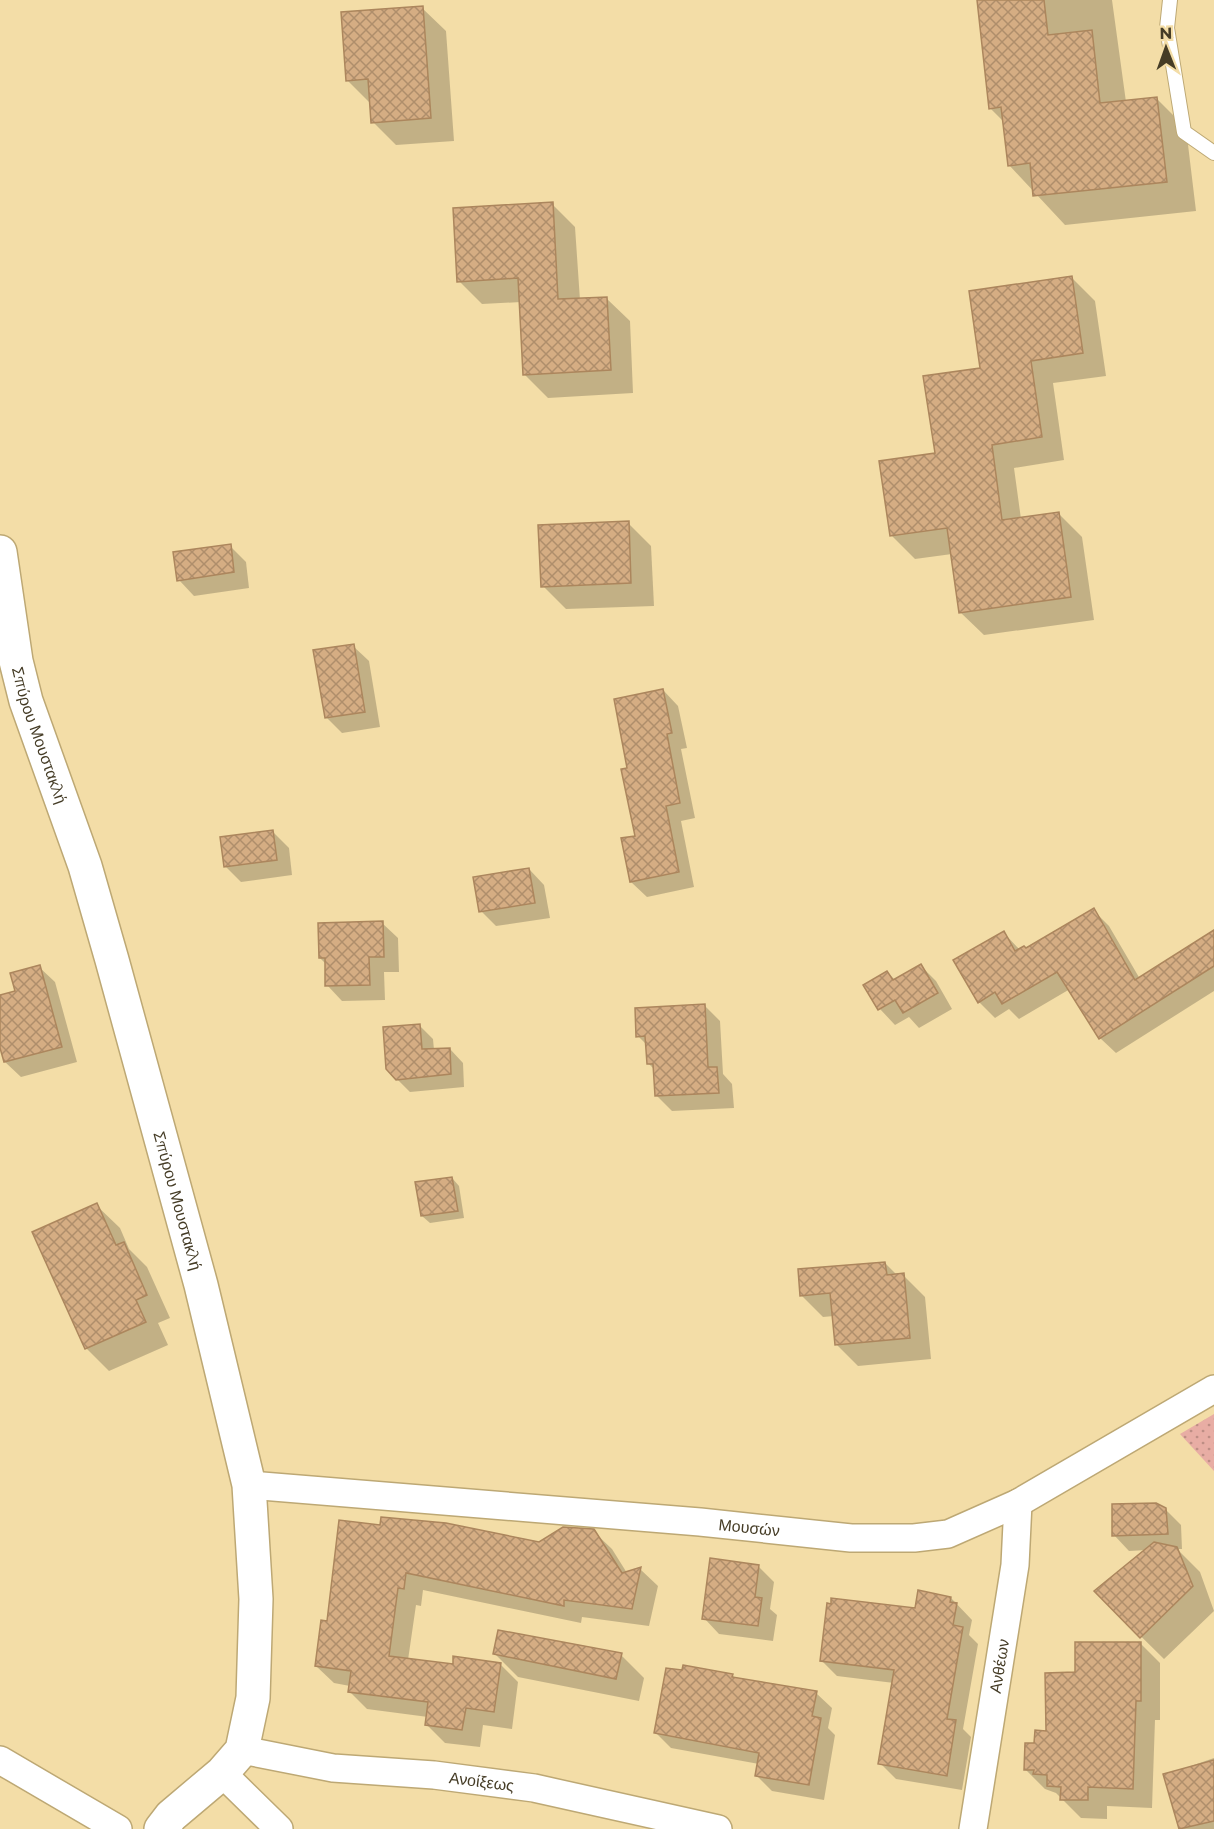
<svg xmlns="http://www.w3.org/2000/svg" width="1214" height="1829" font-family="Montserrat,sans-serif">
	<defs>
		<pattern id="grass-dots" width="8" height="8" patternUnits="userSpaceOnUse" patternTransform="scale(1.5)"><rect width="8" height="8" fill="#e8ada4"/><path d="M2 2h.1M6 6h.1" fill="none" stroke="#be8e85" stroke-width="1.8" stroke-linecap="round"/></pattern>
		<pattern id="building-cross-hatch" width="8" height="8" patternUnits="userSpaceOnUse" patternTransform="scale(1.5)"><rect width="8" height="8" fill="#d5ad83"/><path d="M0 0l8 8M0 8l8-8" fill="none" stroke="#af8e6b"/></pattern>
	</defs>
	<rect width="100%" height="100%" fill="#f3dda7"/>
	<!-- grass -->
	<polygon fill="url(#grass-dots)" points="1214,1414 1214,1471 1180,1434"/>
	<!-- shadow -->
	<g fill="#0003">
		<polygon points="978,0 1112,0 1126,102 1156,98 1186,128 1196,211 1065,225 1009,165 1004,122 990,108"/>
		<polygon points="422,8 446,31 454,141 396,145 373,122 371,104 347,80"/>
		<polygon points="552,204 575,227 580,300 606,298 630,321 633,393 548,398 524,374 521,302 482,304 459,281"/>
		<polygon points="1072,278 1095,301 1106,376 1053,383 1064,460 1014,468 1021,519 1059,514 1082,537 1094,620 984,635 960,612 952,554 915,559 891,535 982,369"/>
		<polygon points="628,523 651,546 654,606 566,609 543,586"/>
		<polygon points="230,546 246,562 249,588 194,596 179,580"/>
		<polygon points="353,646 369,661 380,727 342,733 326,717"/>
		<polygon points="663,690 678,706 687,748 681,749 695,818 681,821 694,887 647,897 631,882"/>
		<polygon points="273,832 289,848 292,875 241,882 226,867"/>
		<polygon points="529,869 544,885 550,918 496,926 481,911"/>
		<polygon points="1093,910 1109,926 1140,979 1214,939 1214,991 1116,1053 1100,1038 1070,989 1019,1019 1009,1009 995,1018 979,1002 1004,933 1020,950 1026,949"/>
		<polygon points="382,923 398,938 399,972 384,972 385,1000 342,1001 327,985 326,964 320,958"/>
		<polygon points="921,966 936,981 952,1009 919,1028 909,1017 895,1025 880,1009 865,985 887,972 895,980"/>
		<polygon points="39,967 55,982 77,1062 21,1077 5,1062 0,1042 0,997 17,992"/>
		<polygon points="704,1005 720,1021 723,1074 732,1084 734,1108 672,1111 656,1095 655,1070 648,1063 647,1045 638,1036"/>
		<polygon points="420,1026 433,1039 434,1050 450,1049 463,1063 464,1087 410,1092 397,1079"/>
		<polygon points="452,1178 459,1186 464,1218 430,1223 422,1216"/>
		<polygon points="96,1205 120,1228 129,1249 147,1267 170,1318 158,1323 168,1345 109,1371 86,1348"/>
		<polygon points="885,1263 897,1275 903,1275 925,1297 931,1359 858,1366 836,1344 834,1316 823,1317 801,1295"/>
		<polygon points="1165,1509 1181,1525 1182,1549 1177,1549 1200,1572 1214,1611 1164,1659 1096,1592 1147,1550 1129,1551 1114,1535"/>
		<polygon points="340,1522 539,1544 593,1531 612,1549 627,1573 640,1569 658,1586 649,1626 582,1617 581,1623 423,1590 421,1606 416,1605 408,1660 454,1666 500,1664 518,1682 512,1729 483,1725 480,1747 445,1743 427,1725 428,1717 367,1709 350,1692 350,1686 334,1683 316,1666 328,1623"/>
		<polygon points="758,1566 774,1582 770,1609 777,1615 773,1641 719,1634 704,1618"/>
		<polygon points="951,1598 972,1620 969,1635 978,1644 963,1729 971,1737 962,1790 896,1779 880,1763 894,1683 837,1676 822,1661 832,1606 916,1610"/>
		<polygon points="1140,1643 1160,1663 1160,1720 1155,1720 1152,1808 1107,1806 1107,1819 1081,1818 1056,1793 1045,1789 1025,1769 1036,1745 1048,1732 1077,1673"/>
		<polygon points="495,1654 621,1655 644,1678 639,1701 518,1677"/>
		<polygon points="683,1672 732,1675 736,1679 816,1693 832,1708 828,1728 835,1735 824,1800 772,1791 757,1776 759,1764 671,1748 655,1732"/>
		<polygon points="1214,1758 1214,1829 1181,1829 1165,1775"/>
	</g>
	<!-- building -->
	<g fill="url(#building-cross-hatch)" stroke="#ac865d" stroke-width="1.5">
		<polygon points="977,0 1044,0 1048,35 1092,30 1100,103 1157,97 1167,182 1033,196 1030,163 1008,166 1001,107 989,109"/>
		<polygon points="423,6 431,118 371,123 368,79 346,81 341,12"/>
		<polygon points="553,202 558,299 607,297 611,370 523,375 518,278 457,282 453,208"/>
		<polygon points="1072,276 1083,353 1031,361 1042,437 992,445 1002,520 1059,512 1071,597 959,613 947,528 890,536 879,461 935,453 923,376 980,368 969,291"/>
		<polygon points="629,521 631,583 541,587 538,525"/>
		<polygon points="231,544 234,572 177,581 173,552"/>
		<polygon points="354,644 365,712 325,718 313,650"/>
		<polygon points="663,689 672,733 667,734 680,803 666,806 679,872 630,882 621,838 635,836 621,769 627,768 614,699"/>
		<polygon points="273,830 277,860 224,867 220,837"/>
		<polygon points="529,868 535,903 479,912 473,877"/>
		<polygon points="1094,908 1135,980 1214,930 1214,966 1099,1039 1057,972 1002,1004 995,992 978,1003 953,960 1004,931 1015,951 1024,946 1026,948"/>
		<polygon points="383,921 384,957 369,957 370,985 325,986 325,958 319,958 318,923"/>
		<polygon points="921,964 938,993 903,1013 895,1000 878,1010 863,985 887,971 893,980"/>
		<polygon points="40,965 62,1047 4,1062 0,1048 0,995 15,991 10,973"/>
		<polygon points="705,1004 708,1067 717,1067 719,1093 655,1096 653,1064 647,1064 645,1036 636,1037 635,1008"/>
		<polygon points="420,1024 422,1049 450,1048 451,1074 396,1080 386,1069 383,1027"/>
		<polygon points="452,1177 458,1211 421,1216 415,1182"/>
		<polygon points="97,1203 116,1245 124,1242 147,1295 136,1300 146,1322 85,1349 32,1232"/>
		<polygon points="885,1262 887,1275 904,1273 910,1338 835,1345 830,1293 800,1296 798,1269"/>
		<polygon points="1156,1503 1166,1508 1168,1534 1112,1536 1112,1504"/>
		<polygon points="381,1517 446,1523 539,1542 563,1527 594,1529 622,1573 641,1567 632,1609 564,1600 564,1606 406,1573 404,1589 398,1588 389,1656 453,1664 453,1656 501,1663 494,1712 466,1708 462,1730 425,1725 428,1702 348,1692 351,1671 315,1666 321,1620 327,1621 339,1520 380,1525"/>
		<polygon points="1154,1542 1177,1547 1193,1586 1140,1638 1094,1591"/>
		<polygon points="710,1558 759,1565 755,1597 762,1598 758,1626 702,1619"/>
		<polygon points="918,1590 951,1597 950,1602 957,1603 953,1625 963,1627 947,1719 956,1720 947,1776 878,1764 894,1670 820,1661 827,1603 831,1604 831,1598 915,1608"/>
		<polygon points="498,1630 622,1653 616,1679 493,1654"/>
		<polygon points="1075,1642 1141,1642 1141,1701 1136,1701 1133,1789 1088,1787 1088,1800 1060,1800 1061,1787 1047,1786 1047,1775 1033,1774 1034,1770 1024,1770 1025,1743 1034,1743 1035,1730 1046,1731 1045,1673 1075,1672"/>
		<polygon points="683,1665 733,1674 732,1677 817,1691 812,1716 821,1718 809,1785 755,1776 759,1753 654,1733 666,1668 682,1670"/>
		<polygon points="1214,1760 1214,1821 1179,1829 1163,1774"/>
	</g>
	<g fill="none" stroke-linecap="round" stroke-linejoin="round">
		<!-- service casing -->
		<g stroke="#bda874" stroke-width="16">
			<polyline id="service" points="1170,0 1167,28 1184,132 1214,153"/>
		</g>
		<!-- minor casing -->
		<g stroke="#bda874" stroke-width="30">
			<g id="minor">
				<path id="s1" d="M249 1485 700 1522 851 1538H914L948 1534 1018 1503 1214 1389"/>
				<path id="s2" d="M242 1750 333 1768 434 1775 534 1788 718 1829"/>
				<polyline points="0,1760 118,1829"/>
				<polyline points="222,1773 279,1829"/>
				<path id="s3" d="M973 1829 1015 1565 1018 1503"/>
			</g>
		</g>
		<!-- tertiary casing -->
		<g stroke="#bda874" stroke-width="36">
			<g id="tertiary">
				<path id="s4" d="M0 552 16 661 26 701 85 866 112 960 201 1285 249 1485 256 1599 253 1698 242 1750 222 1773 171 1816 161 1829"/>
			</g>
		</g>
		<!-- service -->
		<use href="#service" stroke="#fff" stroke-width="14"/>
		<!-- minor -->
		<use href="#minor" stroke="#fff" stroke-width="27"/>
		<!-- tertiary -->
		<use href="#tertiary" stroke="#fff" stroke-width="33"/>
	</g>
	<g text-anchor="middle" stroke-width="4.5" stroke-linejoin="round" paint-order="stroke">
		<!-- street labels -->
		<g font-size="16" fill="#453c26" stroke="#f3dda7">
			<text dy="6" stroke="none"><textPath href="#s4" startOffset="188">Σπύρου Μουστακλή</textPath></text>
			<text dy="6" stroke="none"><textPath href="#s4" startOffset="674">Σπύρου Μουστακλή</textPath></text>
			<text dy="6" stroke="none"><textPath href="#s1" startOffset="502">Μουσών</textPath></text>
			<text dy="6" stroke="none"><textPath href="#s3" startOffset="165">Ανθέων</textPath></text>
			<text dy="6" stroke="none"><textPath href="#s2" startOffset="242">Ανοίξεως</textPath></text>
		</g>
	</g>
	<!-- north arrow -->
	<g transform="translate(1166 48) rotate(359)" stroke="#f3dda7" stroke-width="4.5" paint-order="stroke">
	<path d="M0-4.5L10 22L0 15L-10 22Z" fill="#453c26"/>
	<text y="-9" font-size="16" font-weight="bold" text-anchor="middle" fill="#453c26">N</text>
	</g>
</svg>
